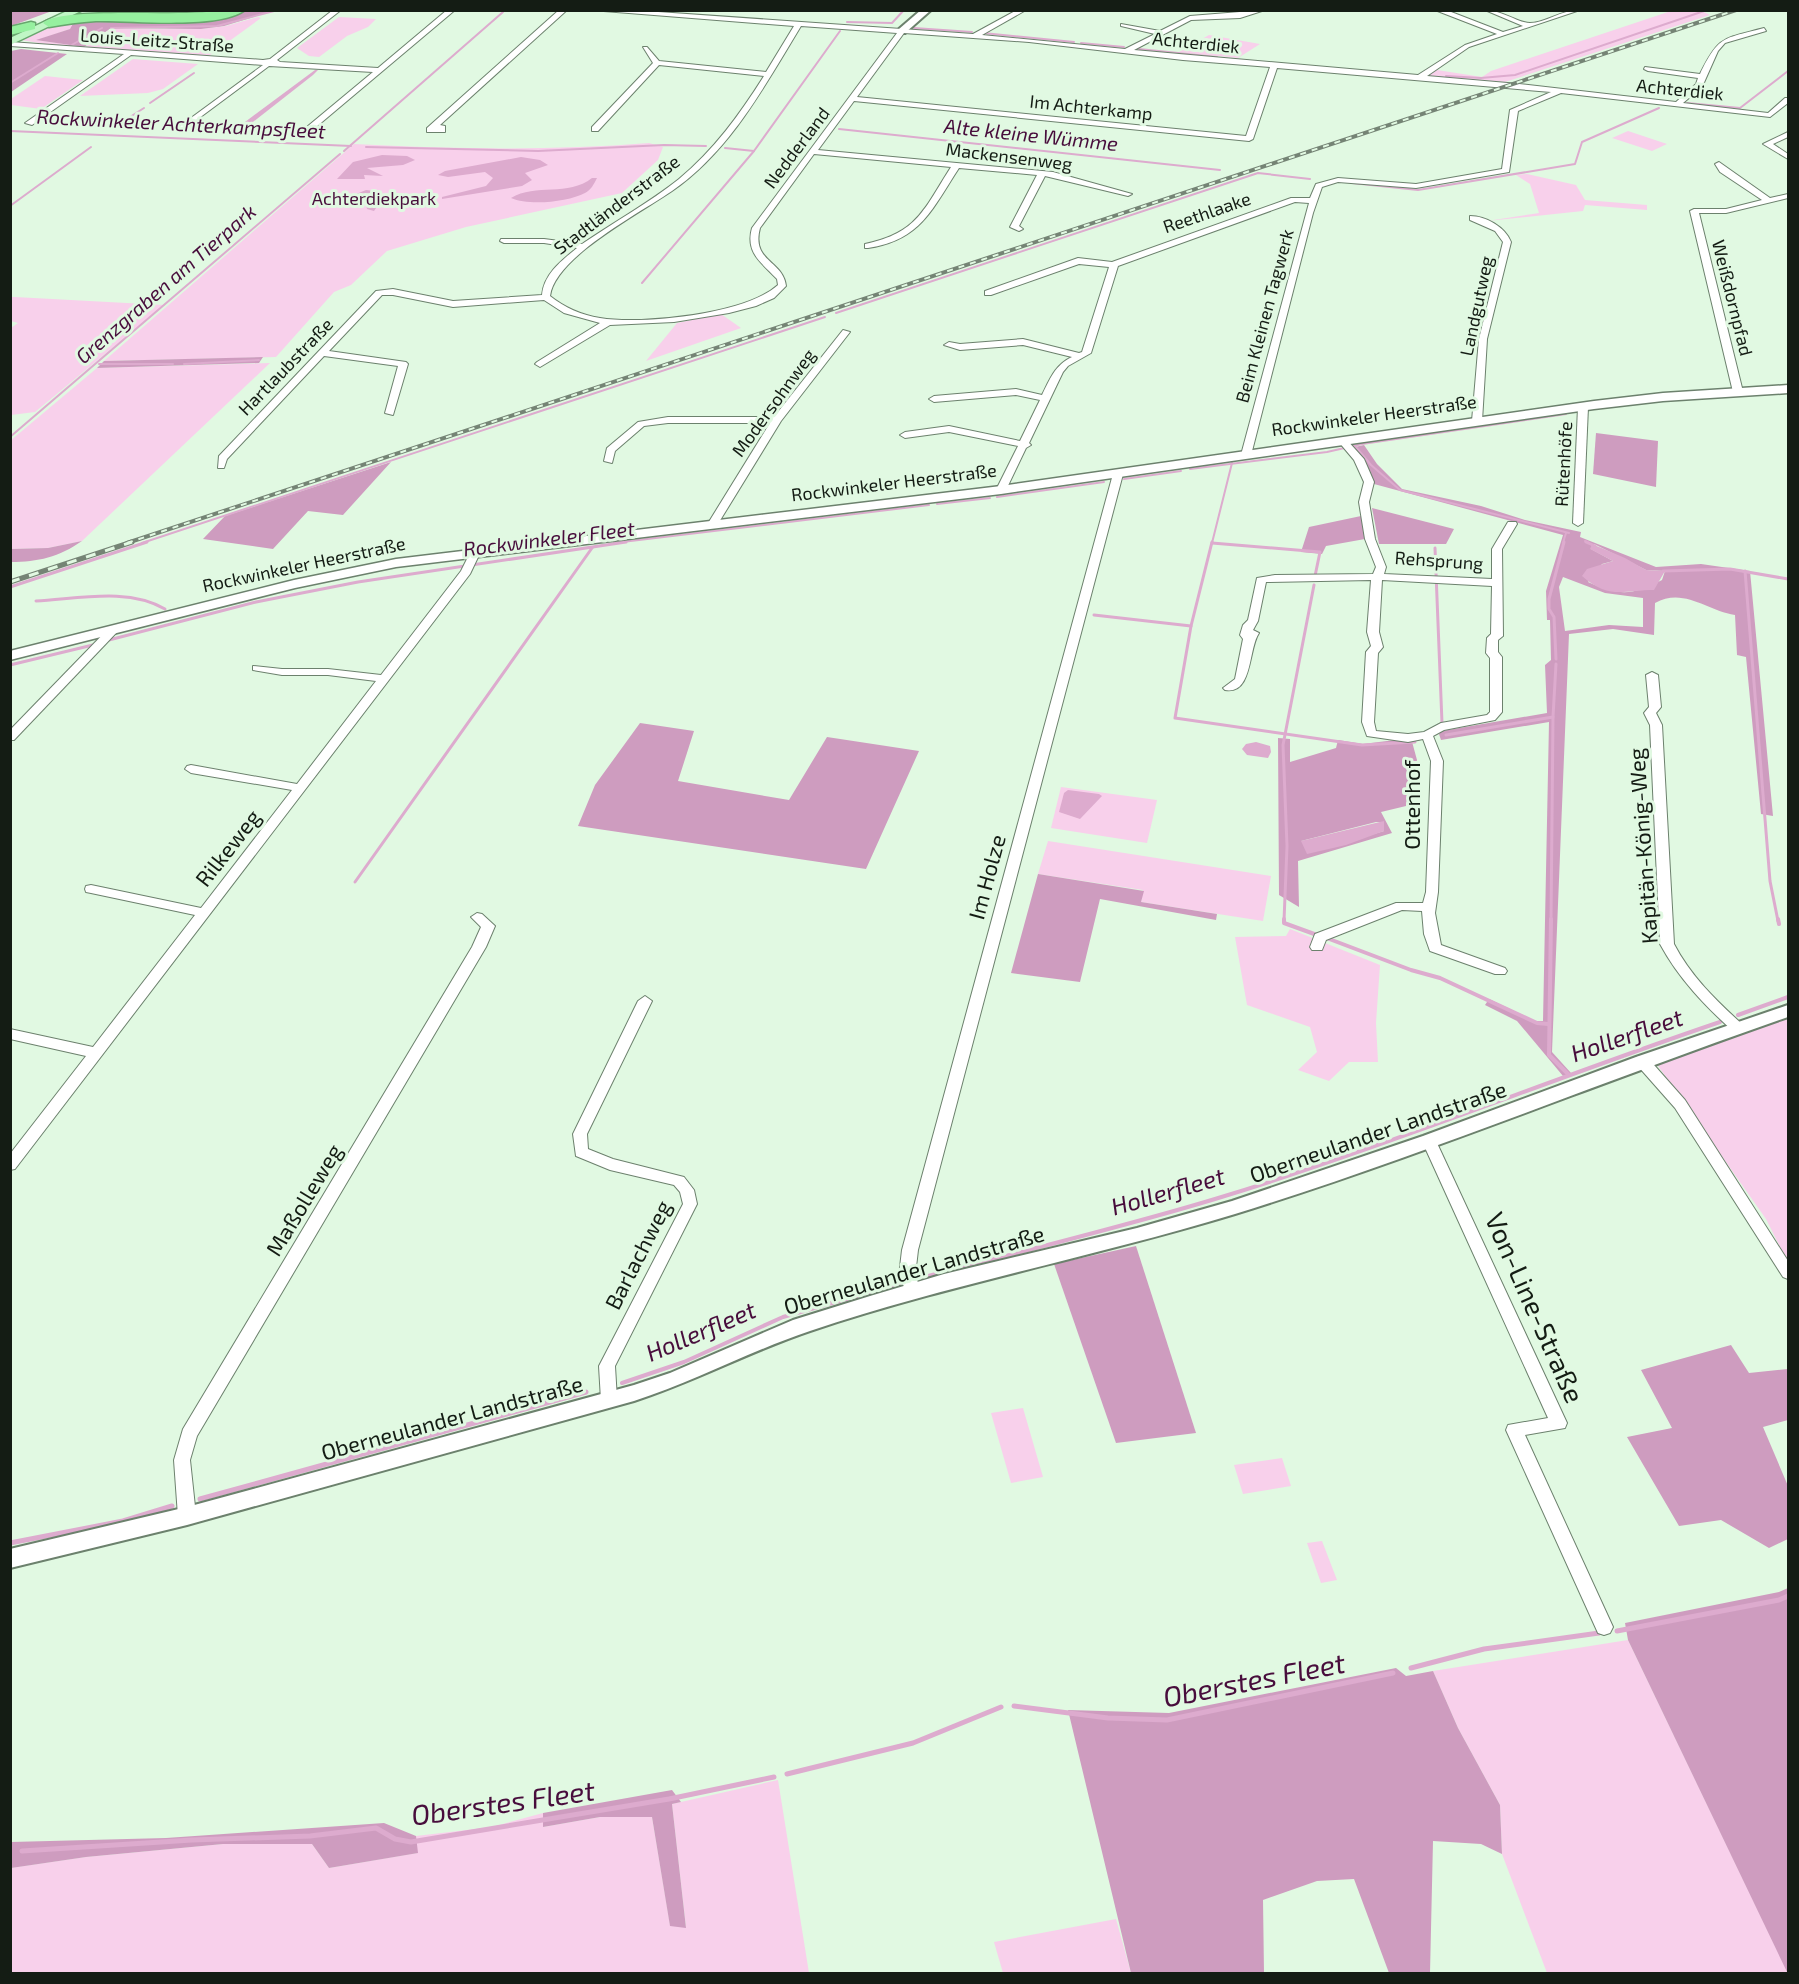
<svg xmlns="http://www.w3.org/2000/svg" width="1799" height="1984" font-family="'Exo 2',sans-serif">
	<rect width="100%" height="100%" fill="#e1f9e2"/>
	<!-- green -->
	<g fill="#f8d0eb">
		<polygon points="1671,11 1702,11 1710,15 1505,82 1427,76 1437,70 1482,77 1491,71"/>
		<polygon points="258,17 261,18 206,58 76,49 21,40 55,24 82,18 70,29 38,40 85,47 111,29 201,29 226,26"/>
		<polygon points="339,17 376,19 368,27 347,36 319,57 309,56 297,48"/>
		<polygon points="1209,35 1260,44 1238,58 1179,52"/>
		<polygon points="133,59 198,64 163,89 148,93 80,96"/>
		<polygon points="45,76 83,80 41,109 11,105 11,99"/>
		<polygon points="1628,131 1667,144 1652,151 1612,138"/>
		<path d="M649 143 663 147 658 160 622 193 466 227 387 251 351 285 334 292 276 357 104 361 354 144C452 149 550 151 649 143Z"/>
		<polygon points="1527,174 1576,185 1585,200 1647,205 1647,210 1585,205 1583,211 1487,221 1539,213 1530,184 1516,175"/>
		<polygon points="10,297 15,297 164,305 35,412 11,415 11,328 18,323 11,321"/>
		<polygon points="721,314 741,328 646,361 677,323"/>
		<polygon points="270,363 82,541 48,548 11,549 10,441 97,368"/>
		<polygon points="1061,787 1157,800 1147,843 1051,828"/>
		<polygon points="1048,841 1271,876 1263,921 1141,902 1143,890 1038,874"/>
		<polygon points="1290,929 1380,965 1376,1023 1378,1062 1349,1062 1329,1081 1298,1070 1317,1052 1310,1027 1247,1005 1235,937 1286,936"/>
		<polygon points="1788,1016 1788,1263 1766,1219 1656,1063"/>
		<polygon points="1023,1408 1043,1477 1011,1483 991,1413"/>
		<polygon points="1282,1458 1291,1486 1243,1494 1234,1465"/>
		<polygon points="1322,1541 1337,1580 1321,1583 1307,1543"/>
		<polygon points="1628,1640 1788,1973 1547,1973 1502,1854 1500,1805 1458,1728 1433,1671"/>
		<polygon points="778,1780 809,1973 11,1973 10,1868 86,1857 223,1844 312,1844 329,1868 417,1853 416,1836 492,1827 543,1813 543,1827 600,1817 652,1817 670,1925 686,1927 672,1804"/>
		<polygon points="1116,1919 1131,1973 1003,1973 994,1942"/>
	</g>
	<!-- forest -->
	<g fill="#ce9cbf" fill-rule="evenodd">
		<polygon points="11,10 52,10 52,11 11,26"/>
		<polygon points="245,11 273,11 224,26 201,29 111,28 84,47 36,40 70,29 75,20 231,15"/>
		<polygon points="21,49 67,54 11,92 11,51"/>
		<polygon points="263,357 259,363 97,368 104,361"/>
		<polygon points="1596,433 1658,441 1656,487 1593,474"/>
		<path d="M1364 445 1377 464 1402 489 1481 506 1525 520 1581 532 1580 537 1585 539 1656 567 1701 564 1750 571 1773 816 1761 814 1746 657 1737 655 1735 615C1707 611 1684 587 1655 603L1654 635 1613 629 1569 634 1552 1052 1571 1073 1563 1076 1517 1021 1485 1005 1489 999 1535 1021H1543L1549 722 1441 740 1439 734 1442 731 1547 713 1545 665 1551 660 1550 620H1547L1546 591 1563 535 1374 484 1355 447ZM1594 544 1646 570 1665 571 1662 580C1630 596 1621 596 1588 582L1602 564 1613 561 1591 549ZM1563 577 1605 593 1643 598V627L1609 625 1565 631 1559 587Z"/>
		<polygon points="391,462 343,515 308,511 273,549 203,539 225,516"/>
		<polygon points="1372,508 1454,529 1446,544 1379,544"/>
		<polygon points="1361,516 1365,539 1326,546 1322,554 1301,552 1309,527"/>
		<path d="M82 541C59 557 38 562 11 562V549L48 548Z"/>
		<polygon points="640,723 694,731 678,781 789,800 827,737 919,751 866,869 578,826 595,785"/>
		<path d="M1278 738 1290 739V762L1336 748 1338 740 1363 744 1411 738 1417 760 1406 806 1381 812 1392 833 1298 861 1299 907 1279 895ZM1376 822H1384V831L1367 836 1301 841Z"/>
		<polygon points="1038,874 1144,891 1141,902 1217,914 1216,920 1100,899 1080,982 1011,973"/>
		<polygon points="1136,1246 1196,1433 1116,1443 1054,1264"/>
		<polygon points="1731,1345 1749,1373 1788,1369 1788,1420 1763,1427 1788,1486 1788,1539 1769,1548 1721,1520 1679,1526 1627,1437 1672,1428 1641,1370"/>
		<polygon points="1788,1588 1788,1974 1628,1640 1625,1623 1779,1592"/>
		<polygon points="1396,1668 1406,1676 1433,1671 1458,1728 1500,1805 1502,1854 1481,1844 1433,1841 1430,1973 1389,1973 1354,1879 1317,1881 1263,1900 1264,1973 1131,1973 1068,1710 1169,1713"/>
		<polygon points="672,1790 681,1802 672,1804 686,1928 670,1926 652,1817 600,1817 543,1827 543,1813"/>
		<polygon points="384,1823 416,1836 418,1853 329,1868 312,1844 223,1844 86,1857 11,1868 11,1842 166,1838"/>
	</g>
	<!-- water -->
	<g fill="#ddabce">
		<polygon points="315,70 318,70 313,75 235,136 231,136 241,125"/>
		<polygon points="382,155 407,156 415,160 403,165 367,168 383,176 364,175 365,179 337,179 353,162"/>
		<polygon points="521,157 540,160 548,165 525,173 532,180 522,186 442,199 442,197 486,186 493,178 485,172 448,177 438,175 445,171"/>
		<path d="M592 178H597C594 184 591 190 585 193 568 202 529 206 511 198 536 183 568 197 592 178Z"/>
		<polygon points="366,190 375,191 382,199 374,211 367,209 365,200 349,197"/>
		<path d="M1592 544 1625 558 1646 570 1665 571 1654 590C1624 590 1609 600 1582 576L1587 569 1613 561 1590 549Z"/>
		<polygon points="1256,742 1270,746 1271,752 1268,758 1247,755 1242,749 1246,744"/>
		<polygon points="1068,790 1099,794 1102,796 1080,819 1059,812 1064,793"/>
		<polygon points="1384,821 1384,831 1346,845 1307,854 1301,841"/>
	</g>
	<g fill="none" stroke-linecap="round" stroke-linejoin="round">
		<!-- stream-far3 -->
		<g stroke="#ddabce" stroke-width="2">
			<polyline points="847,22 892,23 904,10"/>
			<polyline points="111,28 217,26 278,10"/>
			<polyline points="914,28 972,32"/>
			<polyline points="983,33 1074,42"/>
			<polyline points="1081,43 1124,47"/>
			<polyline points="68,47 102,28"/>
			<polyline points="1139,49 1217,57"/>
			<polyline points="1446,76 1481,78 1515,75 1707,10"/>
			<polyline points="10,83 58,53"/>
			<polyline points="150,103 194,73"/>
			<polyline points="1687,103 1740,108 1788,71"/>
			<polyline points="130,117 144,108"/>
			<polyline points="839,129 1220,170"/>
			<polyline points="10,131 351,146"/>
			<polyline points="366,147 538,151 664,145 706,146"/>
			<polyline points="725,148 754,151"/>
			<polyline points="344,151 503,12 502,10"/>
			<polyline points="1352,183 1418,190 1575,164 1582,142 1659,108"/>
			<polyline points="10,206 91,147"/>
			<polyline points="642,283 754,151 840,31"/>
			<polyline points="836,313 1258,173 1310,179"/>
			<polyline points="99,364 173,364"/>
			<polyline points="184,364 259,360"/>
			<polyline points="10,437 340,154"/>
			<polyline points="1355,446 1371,465 1400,490 1569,533"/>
			<polyline points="1190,469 1327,452 1362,444 1566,414"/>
			<polyline points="1124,479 1181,471"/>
			<polyline points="997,497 1104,482"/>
			<polyline points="937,504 990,498"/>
			<polyline points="1585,541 1589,543"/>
			<polyline points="142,543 825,317"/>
			<polyline points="614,543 929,505"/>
			<polyline points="1212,543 1232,463"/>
			<polyline points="1563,543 1566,533"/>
		</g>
		<!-- stream-far2 -->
		<g stroke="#ddabce" stroke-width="3">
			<polyline points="1212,542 1191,626 1175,718 1362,745 1415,742"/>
			<polyline points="1586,542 1595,546"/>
			<polyline points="1212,543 1320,552 1315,576"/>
			<polyline points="1435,548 1442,723"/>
			<polyline points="1663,571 1730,569 1788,579"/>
			<polyline points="1745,571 1770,881 1778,921"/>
			<polyline points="10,587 147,542"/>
			<path d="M36 601C77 599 128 587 165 609"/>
			<polyline points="1094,615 1191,626"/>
			<polyline points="109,640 256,602 358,582 626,542"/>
			<polyline points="1556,659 1554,617 1549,609 1549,599 1564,542"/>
			<polyline points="10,665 97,644"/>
			<polyline points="1446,735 1553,717 1556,664"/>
			<polyline points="355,882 592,548"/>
			<polyline points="1284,921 1287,846 1283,745 1314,585"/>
			<polyline points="1551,921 1553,717"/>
		</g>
		<!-- stream-far1 -->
		<g stroke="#ddabce" stroke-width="4">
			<polyline points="1284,919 1284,923 1317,935"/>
			<polyline points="1551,919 1549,1055 1569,1075"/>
			<polyline points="1778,919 1779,924"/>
			<polyline points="1324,937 1411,970 1440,978 1537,1023 1548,1024"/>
			<polyline points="1738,1015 1788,997"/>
			<path d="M913 1280C1014 1253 1116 1229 1215 1199 1386 1147 1551 1079 1720 1022"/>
			<polyline points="622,1383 684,1362 783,1317 906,1282"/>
			<polyline points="582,1393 586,1392"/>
		</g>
		<!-- stream -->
		<g stroke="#ddabce" stroke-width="5">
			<polyline points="200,1499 586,1392"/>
			<polyline points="10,1543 123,1521 172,1506"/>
			<polyline points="1617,1631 1779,1600 1788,1596"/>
			<polyline points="1411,1668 1484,1649 1599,1633"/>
			<polyline points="1014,1706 1108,1718 1167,1720 1393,1673"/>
			<polyline points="787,1774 913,1743 1001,1707"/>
			<polyline points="22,1851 192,1840 310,1836 376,1828 395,1839 411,1842 669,1799 774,1777"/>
		</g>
		<!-- minor casing -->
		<g stroke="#6c816d" stroke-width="2">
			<g id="minor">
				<polygon points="333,10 341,10 277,60 280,62 378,68 447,10 455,10 303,138 296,136 373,72 269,66 179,133 175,131 176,129 263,65 131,55 32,125 25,123 124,54 10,46 10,42 263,60 270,59"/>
				<polygon points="559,10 567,10 440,125 445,126 445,132 427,132 427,128"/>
				<path d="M591 10H630L973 34 1017 10H1026L982 35 1125 49 1155 34 1121 26V24L1160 31 1190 16 1265 10 1240 18 1191 20 1134 50 1418 75 1465 45 1497 34 1435 10H1446L1503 32 1523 26 1485 10C1502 10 1518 23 1530 23 1545 23 1561 10 1580 10L1469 47 1427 76 1519 84 1676 102 1696 84 1698 78 1648 71 1644 69 1645 67 1700 74C1719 35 1723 39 1764 28L1766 31 1725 43 1718 51 1702 87 1683 103 1768 113 1785 98H1788V103L1770 117 1561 93 1518 111 1509 172 1416 188 1338 182 1322 187 1313 213 1251 455 1246 458 1241 455 1309 203 1295 202 1118 266 1091 353 1068 366 1063 372 1029 443 1031 445 1026 448 1005 492H997L996 490 1018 446 949 432 905 438 900 435 905 432 949 426 1020 441 1040 400 1016 395 934 402 929 399 934 396 1016 389 1042 395C1050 379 1055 365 1072 357L1023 345 960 350 944 345 949 342 960 344 1023 339 1079 353 1082 352 1109 267 1079 264 991 295H985V291L1078 258 1112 262 1291 198H1310L1316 184 1338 178 1416 184 1502 169 1510 110 1551 92 1277 68 1253 139 1249 141 854 101 818 150 1053 172 1132 194 1128 196 1045 176 1019 226 1023 229 1019 231 1010 227 1037 175 959 168C932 209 921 240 868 248H865V244C918 233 924 209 951 167L814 154 760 228C751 262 783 260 786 286L774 298 756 306 729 313 674 322 610 325 540 367 535 364 537 362 600 323 564 313 544 300 453 307 393 295H382L329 351 406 362 408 364 393 415 385 413 398 366 324 356 227 459 224 468H218L219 456 376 291 393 289 453 301 542 295C544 274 561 261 577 248L544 243H504L500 241 501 239H544L582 244C614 222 649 203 679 179 714 150 740 114 764 76L659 65 598 131H592V127L653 63 643 47H647L659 61 766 72 794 26ZM801 26 897 33 752 228C745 253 762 263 777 279L778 285C746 314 643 325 600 318 582 315 565 308 550 296 555 257 640 213 672 191 731 150 765 85 801 26ZM904 33 1029 42 1183 60 1270 67 1246 136 857 97Z"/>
				<polygon points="1788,132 1788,137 1773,144 1788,154 1788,159 1763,144"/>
				<polygon points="1719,162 1770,198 1788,194 1788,198 1726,213 1699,213 1743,392 1738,395 1733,392 1690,211 1694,209 1726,209 1762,200 1720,172 1715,164"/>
				<path d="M1470 216C1486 216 1505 227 1511 242L1487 339 1482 421 1477 424 1472 421 1479 339 1503 242 1495 231 1470 220Z"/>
				<polygon points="843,330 850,332 781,421 716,527 712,528 707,525 770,423 668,423 644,426 615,451 612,463 604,461 607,448 638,422 668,417 774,417"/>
				<polygon points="1583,404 1588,407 1583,523 1578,526 1573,523 1578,407"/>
				<path d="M1343 438 1346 439 1364 459 1374 482 1369 502 1375 539 1386 567 1384 574 1492 579V549L1508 522H1516L1517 524 1502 549 1503 636 1498 640V652L1502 657V712L1495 720 1444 730 1433 736 1443 761 1438 892 1435 913 1441 945 1505 968 1507 971 1505 974H1495L1430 951 1424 934 1422 911 1402 910 1326 940 1322 950H1312L1310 947 1315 934 1396 903H1423L1426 892 1431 761 1423 739 1408 742 1367 736 1362 722 1366 652 1371 646 1367 632 1371 580 1266 582 1258 621 1253 630 1259 633C1248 649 1253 695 1225 690L1223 688 1235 679 1243 639 1240 635 1243 625 1248 620 1257 578 1275 575 1373 574 1376 567 1365 539 1359 502 1364 482 1354 460 1338 441ZM1382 580 1492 586 1491 634 1487 638 1486 653 1490 658V712L1487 715 1441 723 1424 732 1408 734 1376 731 1374 722 1378 653 1383 647 1379 632Z"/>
				<polygon points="1118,471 1123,474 918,1250 915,1276 922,1291 920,1295 914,1297 908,1295 899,1276 902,1250 1113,474"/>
				<polygon points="475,550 480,553 470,574 15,1169 10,1170 10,1154 86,1056 10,1039 10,1029 93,1047 195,915 91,893 86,892 85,889 86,886 91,885 201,908 292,790 191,773 185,769 187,766 191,765 297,784 376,681 328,675 282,675 253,670 253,666 282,669 328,669 381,675 461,571 471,551"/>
				<polygon points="114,626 119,629 118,631 14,740 10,740 10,730 110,627"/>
				<path d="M1652 672 1658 675 1661 707 1656 713 1662 725 1674 944C1691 977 1717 1001 1744 1026L1746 1029 1739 1034 1734 1032C1705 1006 1679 979 1660 944L1650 725 1644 713 1649 707 1646 675Z"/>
				<polygon points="477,913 482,914 495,926 486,947 197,1436 190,1460 196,1516 193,1521 187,1524 181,1521 178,1516 174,1460 183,1429 472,947 481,927 471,917"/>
				<polygon points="645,996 652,1001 587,1134 588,1149 613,1159 684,1177 694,1190 697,1204 615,1366 617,1400 615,1405 609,1407 603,1405 601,1400 599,1366 683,1204 680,1192 674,1185 610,1170 576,1156 573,1134 638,1001"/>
				<polygon points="1642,1056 1647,1057 1685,1100 1788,1261 1788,1279 1783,1277 1675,1108 1637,1065 1635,1061 1637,1057"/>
				<polygon points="1429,1136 1434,1137 1436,1141 1567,1423 1565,1428 1525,1435 1613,1627 1610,1633 1604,1635 1598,1633 1506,1430 1508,1425 1548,1418 1422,1141 1424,1137"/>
			</g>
		</g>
		<!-- tertiary casing -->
		<g stroke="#6c816d" stroke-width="4">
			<g id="tertiary">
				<polygon points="921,10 931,10 905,33 899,33 899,29"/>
				<path d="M1788 1005V1017C1603 1081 1422 1156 1235 1214 1094 1257 950 1284 810 1331 750 1351 694 1382 634 1401L187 1525 10 1568V1549L187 1507 634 1385 670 1373 793 1320 870 1296 944 1274 1137 1228 1232 1201 1423 1136 1636 1057Z"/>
			</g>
		</g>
		<!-- secondary casing -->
		<g stroke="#6c816d" stroke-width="3">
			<polygon id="secondary" points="1788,385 1788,393 1663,401 1594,409 1001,494 396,567 295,588 10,660 10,651 294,580 396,559 1001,486 1594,401 1663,393"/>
		</g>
		<!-- primary casing -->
		<g stroke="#68a66e" stroke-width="3">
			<polygon id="primary" points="69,10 83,10 10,45 10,38"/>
		</g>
		<!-- motorway casing -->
		<g stroke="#68a66e" stroke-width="3">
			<g id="motorway">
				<path d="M221 10H245C218 30 131 20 96 21 80 22 65 24 49 27L43 23C62 6 185 18 221 10Z"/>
				<polygon points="31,22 35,23 35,29 10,35 10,27"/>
			</g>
		</g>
		<!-- minor -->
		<use href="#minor" fill="#fff" fill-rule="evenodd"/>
		<!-- tertiary -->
		<use href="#tertiary" fill="#fff" fill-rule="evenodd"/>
		<!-- secondary -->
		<use href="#secondary" fill="#fff" fill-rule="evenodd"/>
		<!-- primary -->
		<use href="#primary" fill="#c0f6c5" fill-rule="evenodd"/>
		<!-- motorway -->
		<use href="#motorway" fill="#96f09f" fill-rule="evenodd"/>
		<!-- rail-far1 casing -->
		<g stroke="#758475" stroke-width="4">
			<polyline id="rail-far1" points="127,543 1736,10"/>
		</g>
		<!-- rail casing -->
		<g stroke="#758475" stroke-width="5">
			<polyline id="rail" points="10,582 132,542"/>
		</g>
		<!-- rail-far1 -->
		<use href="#rail-far1" stroke="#e1f9e2" stroke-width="2" stroke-dasharray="6" stroke-linecap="butt"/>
		<!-- rail -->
		<use href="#rail" stroke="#e1f9e2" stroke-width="3" stroke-dasharray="10" stroke-linecap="butt"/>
	</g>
	<g text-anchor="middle" stroke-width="6" stroke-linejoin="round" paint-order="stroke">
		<!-- far-street labels -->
		<g font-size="18" fill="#141c14" stroke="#e1f9e2">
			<text transform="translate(157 41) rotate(4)" y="6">Louis-Leitz-Straße</text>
			<text transform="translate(1196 43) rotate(6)" y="6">Achterdiek</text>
			<text transform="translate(1680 90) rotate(6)" y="6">Achterdiek</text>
			<text transform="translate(1091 108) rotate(6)" y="6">Im Achterkamp</text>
			<text transform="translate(797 148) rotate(-53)" y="6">Nedderland</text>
			<text transform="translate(1009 157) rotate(7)" y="6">Mackensenweg</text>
			<text transform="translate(617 205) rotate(-37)" y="6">Stadtländerstraße</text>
			<text transform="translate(1207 213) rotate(-19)" y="6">Reethlaake</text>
			<text transform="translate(1732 298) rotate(76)" y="6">Weißdornpfad</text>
			<text transform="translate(1477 306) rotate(-78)" y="6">Landgutweg</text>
			<text transform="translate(1265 316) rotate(-75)" y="6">Beim Kleinen Tagwerk</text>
			<text transform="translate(286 367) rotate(-46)" y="6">Hartlaubstraße</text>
			<text transform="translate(774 403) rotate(-54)" y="6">Modersohnweg</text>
			<text transform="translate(1374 416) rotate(-8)" y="6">Rockwinkeler Heerstraße</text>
			<text transform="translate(1564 464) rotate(-87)" y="6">Rütenhöfe</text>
			<text transform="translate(894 483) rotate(-7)" y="6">Rockwinkeler Heerstraße</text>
			<text transform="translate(1439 561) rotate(4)" y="6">Rehsprung</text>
			<text transform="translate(304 565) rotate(-12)" y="6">Rockwinkeler Heerstraße</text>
		</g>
		<!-- far-park labels -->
		<g font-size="18" fill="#490e3c" stroke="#e1f9e2">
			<text x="374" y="205">Achterdiekpark</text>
		</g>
		<!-- far-water labels -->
		<g font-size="20" font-style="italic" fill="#480d3c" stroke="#e1f9e2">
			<text transform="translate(181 124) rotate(3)" y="7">Rockwinkeler Achterkampsfleet</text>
			<text transform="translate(1031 135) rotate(6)" y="7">Alte kleine Wümme</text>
			<text transform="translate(166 284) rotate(-41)" y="7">Grenzgraben am Tierpark</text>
			<text transform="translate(549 539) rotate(-7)" y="7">Rockwinkeler Fleet</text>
		</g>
		<!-- street labels -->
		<g font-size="22" fill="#141c14" stroke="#e1f9e2">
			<text transform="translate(1412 805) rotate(-90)" y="8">Ottenhof</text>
			<text transform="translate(1643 846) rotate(-94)" y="8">Kapitän-König-Weg</text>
			<text transform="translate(228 848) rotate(-52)" y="8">Rilkeweg</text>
			<text transform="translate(987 877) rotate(-75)" y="8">Im Holze</text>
			<text transform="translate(1378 1132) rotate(-19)" y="8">Oberneulander Landstraße</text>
			<text transform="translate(304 1200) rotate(-59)" y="8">Maßolleweg</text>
			<text transform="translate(638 1255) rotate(-63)" y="8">Barlachweg</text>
			<text transform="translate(914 1270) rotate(-16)" y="8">Oberneulander Landstraße</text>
			<text transform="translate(452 1418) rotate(-15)" y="8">Oberneulander Landstraße</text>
		</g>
		<!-- water labels -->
		<g font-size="24" font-style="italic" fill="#480d3c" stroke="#e1f9e2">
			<text transform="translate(1627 1036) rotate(-19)" y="8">Hollerfleet</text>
			<text transform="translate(1168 1192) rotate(-16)" y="8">Hollerfleet</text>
			<text transform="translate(701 1332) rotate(-23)" y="8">Hollerfleet</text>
		</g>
		<!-- near-street labels -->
		<g font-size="27" fill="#141c14" stroke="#e1f9e2">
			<text transform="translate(1534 1308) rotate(66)" y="9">Von-Line-Straße</text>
		</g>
		<!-- near-water labels -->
		<g font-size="28" font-style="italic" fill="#480d3c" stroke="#e1f9e2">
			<text transform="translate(1254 1680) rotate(-11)" y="10">Oberstes Fleet</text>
			<text transform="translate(503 1803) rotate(-8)" y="10">Oberstes Fleet</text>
		</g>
	</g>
	<!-- border -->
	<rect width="1799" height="1984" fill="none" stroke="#141c14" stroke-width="24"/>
</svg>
